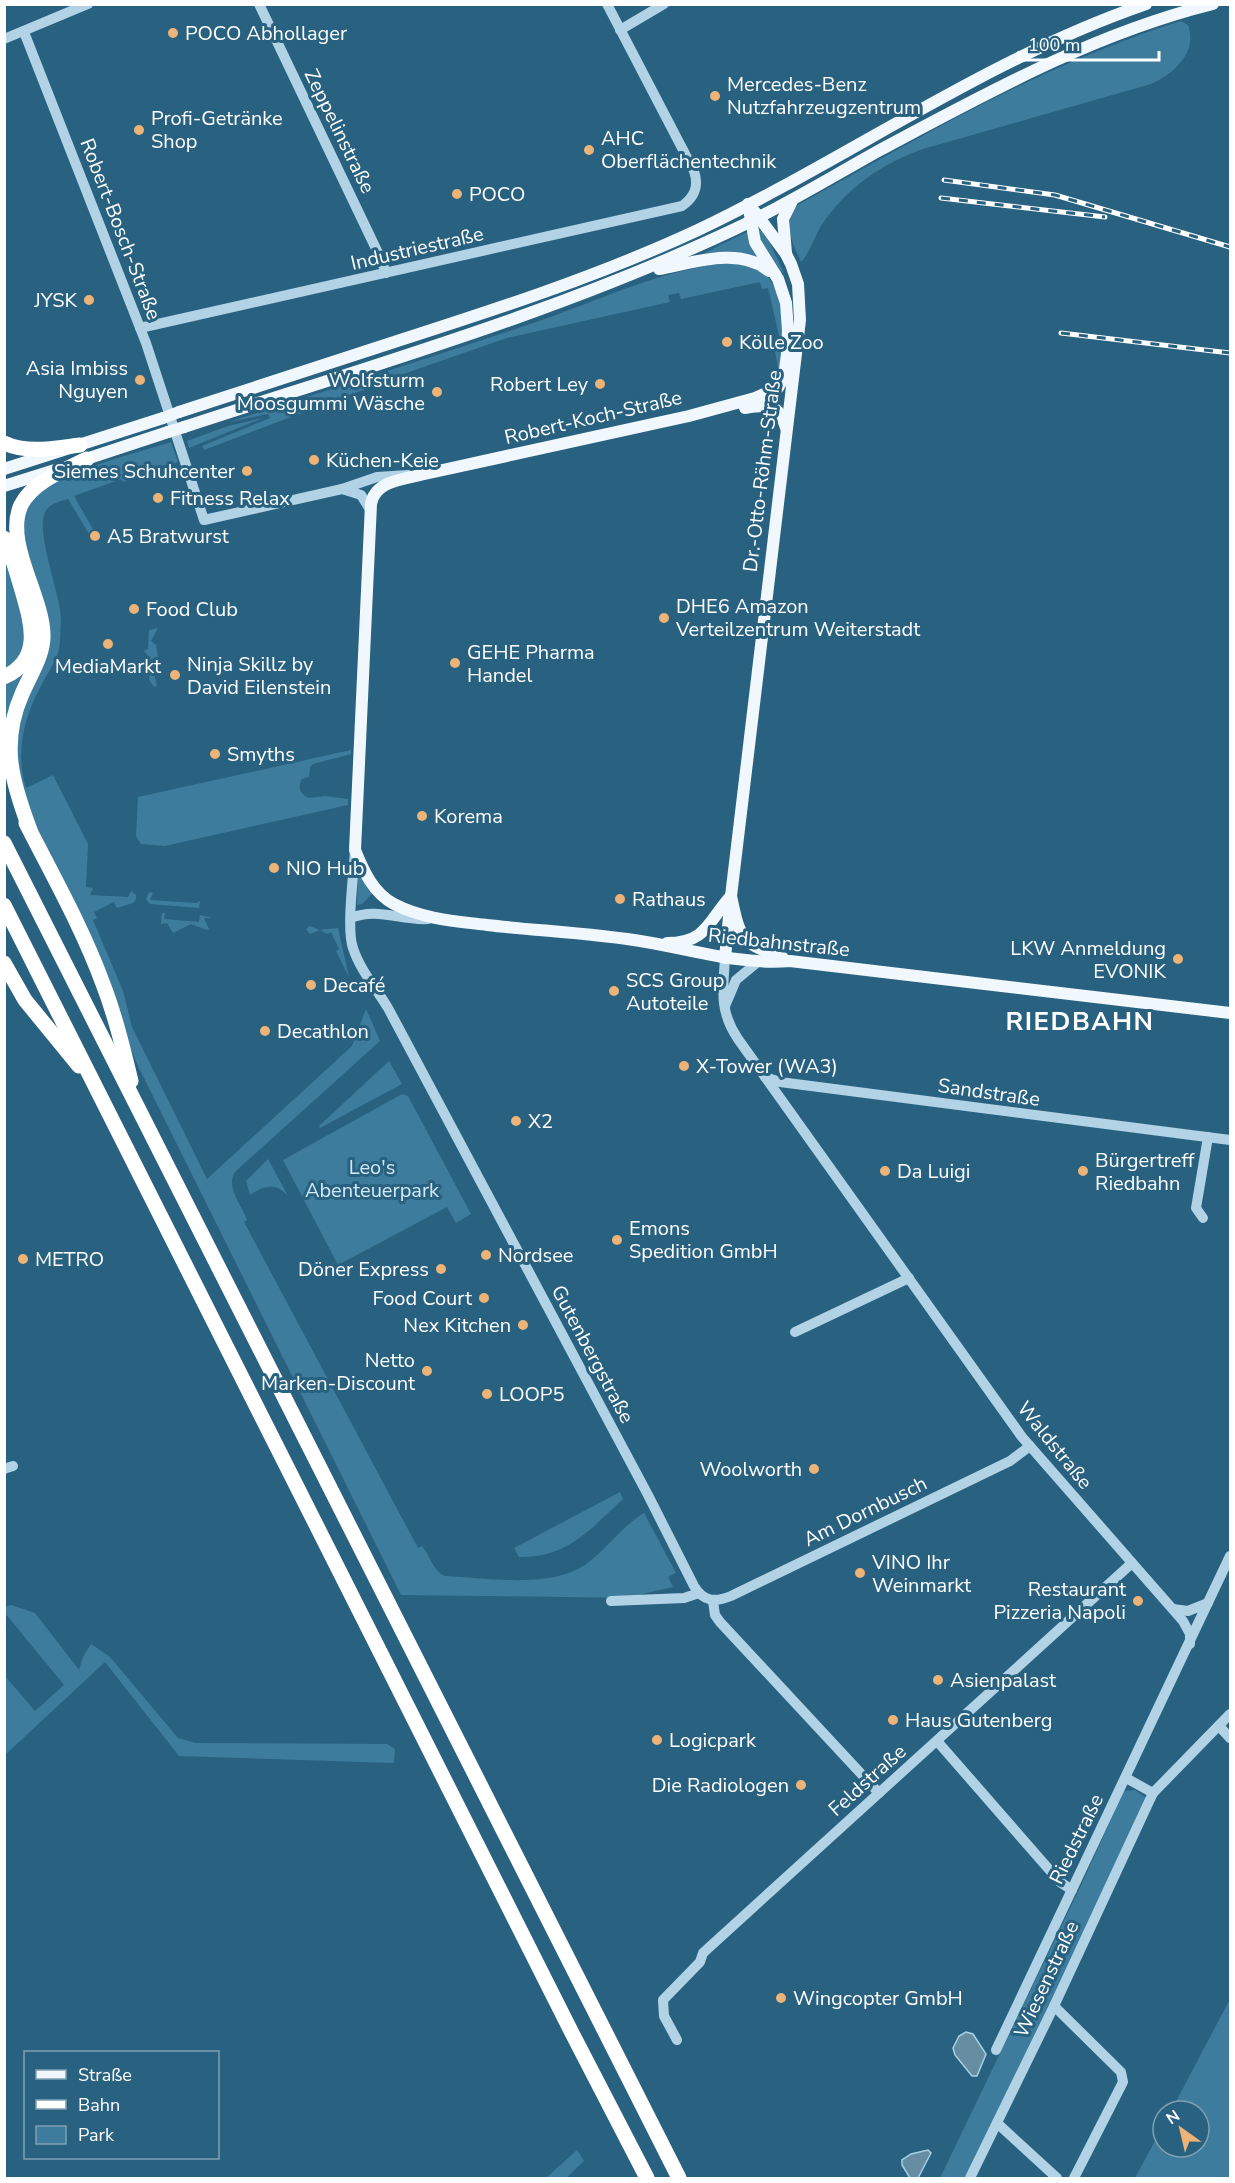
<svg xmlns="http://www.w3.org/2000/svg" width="1235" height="2183" font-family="'Nunito Sans',sans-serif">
	<rect width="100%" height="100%" fill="#296180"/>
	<!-- green -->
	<g fill="#3e7c9d">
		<path d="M1181 21 1188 25C1198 52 1174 74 1151 84L923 149C881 164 846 188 821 226 814 237 810 253 801 262 793 244 781 221 798 205 922 136 1045 63 1181 21Z"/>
		<polygon points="758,228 769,241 784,273 781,272 761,243"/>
		<polygon points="749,231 764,261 692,259"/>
		<path d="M739 263C750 266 760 269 768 277 786 298 788 359 774 381L778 367 774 346 781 344 768 288 762 289 760 282 681 299 679 293 668 295 670 302 507 338 380 382 377 388 360 391 204 450 202 446 270 418 268 414 229 422C334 388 439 355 542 320 606 298 670 265 739 263Z"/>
		<polygon points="263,418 189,448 187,441 228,426"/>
		<path d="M171 442 178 462 123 482 121 479 74 496 94 531 89 534 68 499C61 501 52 503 47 509 32 527 62 596 61 621 60 632 61 643 58 653 54 665 46 675 41 686 24 717 15 753 26 788L53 775 88 844 86 887 93 888 90 895 128 897 131 891 136 895V899L133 903 117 908 114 902 94 912 97 918 93 920 123 991 132 1027 207 1179 352 1046 366 1009 380 1041 237 1170C223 1184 242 1205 247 1220L244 1222 418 1548 422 1546C430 1556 433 1571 445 1576 487 1578 549 1589 585 1565 606 1550 622 1526 644 1513L676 1573 668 1577 673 1587 642 1594 640 1598 401 1595 138 1066 47 848 22 796 15 742 47 616 26 544C23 529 22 512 31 499 50 474 141 452 171 442Z"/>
		<polygon points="4,556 24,617 24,651 14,663 5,668"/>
		<polygon points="158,628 151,641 156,645 158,657 151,659 157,686 154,687 149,680 150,658 144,651 148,649 149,630"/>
		<polygon points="31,662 7,774 5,769 5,681"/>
		<path d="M351 750V754L313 764 310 767 309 777 302 779C297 787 300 794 309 798L325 796 348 799V805L165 846 141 844 136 836 138 797Z"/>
		<polygon points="358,871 374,892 362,904 357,905"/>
		<polygon points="149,892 153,893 150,900 196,903 200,901 199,908 150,904 146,899"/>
		<polygon points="162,913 165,913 164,919 199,922 200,915 212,918 204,918 209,929 207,930 191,924 173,933 167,923 161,924"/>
		<polygon points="310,926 319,930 338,928 349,977 336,951 339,949 331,932 327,934 320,930 310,934 306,929"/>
		<polygon points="389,1061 402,1084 320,1128 319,1126"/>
		<polygon points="402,1094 408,1096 471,1214 456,1223 447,1207 338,1265 283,1160"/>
		<path d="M268 1159 288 1196C276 1182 263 1186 250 1195L246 1181Z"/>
		<path d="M620 1492 623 1499C590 1529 568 1558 519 1557L514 1548Z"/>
		<polygon points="11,1605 35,1613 79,1670 83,1657 91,1644 110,1657 178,1738 195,1743 387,1744 395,1749 394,1763 179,1756 105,1662 5,1755 5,1676 35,1711 64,1685 5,1613 5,1607"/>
		<polygon points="1135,1790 1146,1798 1143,1807 966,2178 940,2178 1084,1879 1124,1791"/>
		<polygon points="1230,1999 1230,2178 1135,2178 1163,2126 1163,2147 1199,2147 1199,2111 1171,2111"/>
		<polygon points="577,2150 584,2161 566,2178 546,2178"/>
	</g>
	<!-- water -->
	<g fill="#678da2" stroke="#a5d0e6" stroke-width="1.5">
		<polygon points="966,2032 973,2034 986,2054 977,2076 972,2076 955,2055 953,2048 959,2036"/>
		<polygon points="928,2150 931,2153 918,2178 910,2178 902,2165 902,2160 911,2154"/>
	</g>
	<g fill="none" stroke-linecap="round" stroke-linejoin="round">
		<!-- minor -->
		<g stroke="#b1d3e5" stroke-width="10">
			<polyline points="259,4 379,255 386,273"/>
			<polyline points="620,30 664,4"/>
			<polyline points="24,32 146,343 204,520 342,489 377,477 408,475"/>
			<polyline points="4,39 88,4"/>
			<path d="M140 328 682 206C695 197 699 186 694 171L607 4"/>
			<polyline points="342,489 361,495 371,511"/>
			<path d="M355 850C354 873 346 928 353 948 360 970 376 988 388 1008L648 1495 694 1586C703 1601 714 1603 731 1596L1010 1461 1030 1446"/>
			<path d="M351 918C377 907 401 921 428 919"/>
			<path d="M725 958C723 990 719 1011 738 1039L1022 1437 1183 1621 1190 1634V1644"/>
			<polyline points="725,1006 736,980 759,961"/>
			<polyline points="765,1077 780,1082 1230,1140"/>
			<polyline points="1203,1218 1196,1208 1208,1137"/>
			<polyline points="795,1332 909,1278"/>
			<polyline points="4,1469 13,1466"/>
			<polyline points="611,1601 684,1598 699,1593"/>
			<polyline points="713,1601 715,1615 720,1622 879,1793"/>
			<polyline points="1173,1609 1188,1611 1208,1603"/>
			<polyline points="1219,1726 1230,1738"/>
			<polyline points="937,1741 1060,1882 1072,1890"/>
			<polyline points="1126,1778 1153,1793"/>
			<polyline points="1054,2006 1121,2072 1123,2082 1074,2178"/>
			<polyline points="677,2040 664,2016 663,2000 700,1962 703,1953 1132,1563"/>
			<polyline points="996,2050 1230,1556"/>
			<polyline points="997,2123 1057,2178"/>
			<polyline points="970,2178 1054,2006 1153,1793 1230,1714"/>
		</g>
		<!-- major -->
		<g stroke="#f1f8fd" stroke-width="12">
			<path d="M748 204 755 242 778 279 786 303 788 330 787 354 784 377 778 388 755 398 689 416 420 475C402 480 375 481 371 504L355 850C363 870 373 893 394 904 423 919 454 921 487 925 539 931 593 933 646 942 694 950 740 965 790 961L1230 1013"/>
			<path d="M755 212 786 254 791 264 798 284 800 320 731 896C740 939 741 943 783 958"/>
			<polyline points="786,253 783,219 792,201"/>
			<path d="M659 269C692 263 740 246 769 271"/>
			<path d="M745 408C768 404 779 403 786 428"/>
			<path d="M179 412C248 390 316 367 385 345 491 311 597 277 698 230 849 158 986 59 1146 4"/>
			<path d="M184 427C370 366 560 312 737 228 786 205 833 176 880 150 987 93 1095 33 1213 4"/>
			<polyline points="80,461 168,432"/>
			<polyline points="4,469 163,418"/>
			<polyline points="4,486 55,470"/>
			<path d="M667 943C707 943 708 921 731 896"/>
			<polyline points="725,958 730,906"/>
		</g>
		<!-- highway -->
		<g stroke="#fff" stroke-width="15">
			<path d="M4 443C28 454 55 448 80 445"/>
			<path d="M4 538C12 554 16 571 21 587 30 619 45 659 4 677"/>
			<path d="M26 823C53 876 83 929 103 984 115 1015 123 1048 131 1081"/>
			<path d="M30 830C12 782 0 744 22 694 30 675 44 655 43 634 42 595 4 542 21 505 33 481 65 470 87 459"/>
			<polyline points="4,843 679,2178"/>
			<polyline points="4,905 573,2035 647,2178"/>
			<polyline points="4,963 25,1000 79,1066"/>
		</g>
		<!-- rail casing -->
		<g stroke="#fff" stroke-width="5">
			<g id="rail">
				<polyline points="944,180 1055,195 1230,247"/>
				<polyline points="941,198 1105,217"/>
				<polyline points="1061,333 1230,353"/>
			</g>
		</g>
		<!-- rail -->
		<use href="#rail" stroke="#296180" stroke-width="3" stroke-dasharray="9" stroke-linecap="butt"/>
		<!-- major-bridge -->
		<g stroke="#f1f8fd" stroke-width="12">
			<polyline points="163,418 179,412"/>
			<polyline points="168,432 184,427"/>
		</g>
	</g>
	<!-- markers -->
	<g fill="#edb377" stroke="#296180" stroke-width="2">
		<circle cx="173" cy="33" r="6"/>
		<circle cx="715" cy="96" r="6"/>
		<circle cx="139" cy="130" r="6"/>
		<circle cx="589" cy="150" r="6"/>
		<circle cx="457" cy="194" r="6"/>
		<circle cx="89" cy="300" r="6"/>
		<circle cx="727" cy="342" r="6"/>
		<circle cx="140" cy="380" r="6"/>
		<circle cx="600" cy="384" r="6"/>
		<circle cx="437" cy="392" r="6"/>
		<circle cx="314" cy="460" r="6"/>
		<circle cx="247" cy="471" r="6"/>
		<circle cx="158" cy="498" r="6"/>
		<circle cx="95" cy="536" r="6"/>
		<circle cx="134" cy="609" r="6"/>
		<circle cx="664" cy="618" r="6"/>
		<circle cx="108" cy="644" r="6"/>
		<circle cx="455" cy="663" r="6"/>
		<circle cx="175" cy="675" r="6"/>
		<circle cx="215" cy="754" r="6"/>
		<circle cx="422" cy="816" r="6"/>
		<circle cx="274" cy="868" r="6"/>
		<circle cx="620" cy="899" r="6"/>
		<circle cx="1178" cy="959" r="6"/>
		<circle cx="311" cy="985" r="6"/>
		<circle cx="614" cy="991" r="6"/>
		<circle cx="265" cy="1031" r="6"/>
		<circle cx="684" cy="1066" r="6"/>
		<circle cx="516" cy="1121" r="6"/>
		<circle cx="885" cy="1171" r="6"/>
		<circle cx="1083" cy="1171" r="6"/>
		<circle cx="617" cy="1240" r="6"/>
		<circle cx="486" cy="1255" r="6"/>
		<circle cx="23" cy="1259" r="6"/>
		<circle cx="441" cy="1269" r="6"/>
		<circle cx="484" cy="1298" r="6"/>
		<circle cx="523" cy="1325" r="6"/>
		<circle cx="427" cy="1371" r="6"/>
		<circle cx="487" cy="1394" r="6"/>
		<circle cx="814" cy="1469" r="6"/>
		<circle cx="860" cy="1573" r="6"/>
		<circle cx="1138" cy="1601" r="6"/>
		<circle cx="938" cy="1680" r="6"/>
		<circle cx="893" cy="1720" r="6"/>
		<circle cx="657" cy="1740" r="6"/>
		<circle cx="801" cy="1785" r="6"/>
		<circle cx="781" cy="1998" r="6"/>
	</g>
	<g text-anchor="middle" stroke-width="6" stroke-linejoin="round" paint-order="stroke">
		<!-- poi labels -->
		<g font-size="20" fill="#fff" stroke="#296180" text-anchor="start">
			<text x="185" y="40">POCO Abhollager</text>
			<text x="727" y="91">Mercedes-Benz<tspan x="727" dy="23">Nutzfahrzeugzentrum</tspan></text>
			<text x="151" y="125">Profi-Getränke<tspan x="151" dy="23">Shop</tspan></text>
			<text x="601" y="145">AHC<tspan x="601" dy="23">Oberflächentechnik</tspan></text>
			<text x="469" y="201">POCO</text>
			<text x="77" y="307" text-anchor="end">JYSK</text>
			<text x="739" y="349">Kölle Zoo</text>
			<text x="128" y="375" text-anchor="end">Asia Imbiss<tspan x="128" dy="23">Nguyen</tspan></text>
			<text x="425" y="387" text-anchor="end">Wolfsturm<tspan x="425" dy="23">Moosgummi Wäsche</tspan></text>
			<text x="588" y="391" text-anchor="end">Robert Ley</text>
			<text x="326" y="467">Küchen-Keie</text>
			<text x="235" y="478" text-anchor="end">Siemes Schuhcenter</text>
			<text x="170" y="505">Fitness Relax</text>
			<text x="107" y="543">A5 Bratwurst</text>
			<text x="676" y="613">DHE6 Amazon<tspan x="676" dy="23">Verteilzentrum Weiterstadt</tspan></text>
			<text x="146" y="616">Food Club</text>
			<text x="467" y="659">GEHE Pharma<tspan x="467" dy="23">Handel</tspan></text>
			<text x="187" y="671">Ninja Skillz by<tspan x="187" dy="23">David Eilenstein</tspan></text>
			<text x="108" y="673" text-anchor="middle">MediaMarkt</text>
			<text x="227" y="761">Smyths</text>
			<text x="434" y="823">Korema</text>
			<text x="286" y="875">NIO Hub</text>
			<text x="632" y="906">Rathaus</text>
			<text x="1166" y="955" text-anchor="end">LKW Anmeldung<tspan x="1166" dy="23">EVONIK</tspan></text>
			<text x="626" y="987">SCS Group<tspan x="626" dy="23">Autoteile</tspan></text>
			<text x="323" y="992">Decafé</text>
			<text x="277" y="1038">Decathlon</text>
			<text x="696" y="1073">X-Tower (WA3)</text>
			<text x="528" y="1128">X2</text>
			<text x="1095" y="1167">Bürgertreff<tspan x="1095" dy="23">Riedbahn</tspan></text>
			<text x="897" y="1178">Da Luigi</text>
			<text x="629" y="1235">Emons<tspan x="629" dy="23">Spedition GmbH</tspan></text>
			<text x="498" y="1262">Nordsee</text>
			<text x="35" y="1266">METRO</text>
			<text x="429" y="1276" text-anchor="end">Döner Express</text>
			<text x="472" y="1305" text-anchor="end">Food Court</text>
			<text x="511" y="1332" text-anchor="end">Nex Kitchen</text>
			<text x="415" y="1367" text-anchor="end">Netto<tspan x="415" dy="23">Marken-Discount</tspan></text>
			<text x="499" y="1401">LOOP5</text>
			<text x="802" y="1476" text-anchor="end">Woolworth</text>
			<text x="872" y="1569">VINO Ihr<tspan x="872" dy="23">Weinmarkt</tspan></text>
			<text x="1126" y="1596" text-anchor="end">Restaurant<tspan x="1126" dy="23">Pizzeria Napoli</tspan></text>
			<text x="950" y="1687">Asienpalast</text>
			<text x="905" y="1727">Haus Gutenberg</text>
			<text x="669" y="1747">Logicpark</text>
			<text x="789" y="1792" text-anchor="end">Die Radiologen</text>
			<text x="793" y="2005">Wingcopter GmbH</text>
		</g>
		<!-- street labels -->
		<g font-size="20" fill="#fff" stroke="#296180">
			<text transform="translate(340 131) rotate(64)" y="7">Zeppelinstraße</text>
			<text transform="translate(121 229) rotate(69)" y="7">Robert-Bosch-Straße</text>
			<text transform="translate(417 248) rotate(-13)" y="7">Industriestraße</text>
			<text transform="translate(593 417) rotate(-13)" y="7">Robert-Koch-Straße</text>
			<text transform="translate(762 471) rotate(-83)" y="7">Dr.-Otto-Röhm-Straße</text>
			<text transform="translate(779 942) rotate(6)" y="7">Riedbahnstraße</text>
			<text transform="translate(989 1092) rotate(8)" y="7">Sandstraße</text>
			<text transform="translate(593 1354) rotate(62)" y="7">Gutenbergstraße</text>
			<text transform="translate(1055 1445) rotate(51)" y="7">Waldstraße</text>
			<text transform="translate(865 1511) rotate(-26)" y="7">Am Dornbusch</text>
			<text transform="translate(867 1780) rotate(-42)" y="7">Feldstraße</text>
			<text transform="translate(1076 1839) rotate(-64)" y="7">Riedstraße</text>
			<text transform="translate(1046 1979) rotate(-65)" y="7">Wiesenstraße</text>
		</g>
		<!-- park labels -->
		<g font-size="20" fill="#d3e9f5" stroke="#296180">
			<text x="372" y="1174">Leo's<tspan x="372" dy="23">Abenteuerpark</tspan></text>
		</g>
		<!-- district labels -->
		<g font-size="26" font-weight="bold" letter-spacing="1.5" fill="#fff" stroke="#296180">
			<text x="1080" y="1030">RIEDBAHN</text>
		</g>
	</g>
	<!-- border -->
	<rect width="1235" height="2183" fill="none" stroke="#ffffff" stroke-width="12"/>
	<!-- legend -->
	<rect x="24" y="2051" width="195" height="108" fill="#296180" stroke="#7fa0b3" stroke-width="1.5"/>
	<rect x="36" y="2070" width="30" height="9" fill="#f1f8fd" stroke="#7fa0b3" stroke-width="1.5"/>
	<text x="78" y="2081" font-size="18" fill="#ffffff">Straße</text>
	<rect x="36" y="2100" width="30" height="9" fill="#ffffff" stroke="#7fa0b3" stroke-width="1.5"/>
	<text x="78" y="2111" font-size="18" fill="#ffffff">Bahn</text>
	<rect x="36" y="2126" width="30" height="18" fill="#3e7c9d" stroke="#7fa0b3" stroke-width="1.5"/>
	<text x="78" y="2141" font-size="18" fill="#ffffff">Park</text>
	<!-- north arrow -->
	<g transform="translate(1181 2129) rotate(326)"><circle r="28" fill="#296180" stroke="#7fa0b3" stroke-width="1.5"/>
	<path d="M0-4.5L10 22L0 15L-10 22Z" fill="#edb377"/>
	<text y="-9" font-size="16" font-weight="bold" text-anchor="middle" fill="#ffffff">N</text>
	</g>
	<!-- scale -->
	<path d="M1019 51v9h140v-9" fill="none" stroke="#ffffff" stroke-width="3"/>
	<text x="1028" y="51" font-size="18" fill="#ffffff" stroke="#296180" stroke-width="4.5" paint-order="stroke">100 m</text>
</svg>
